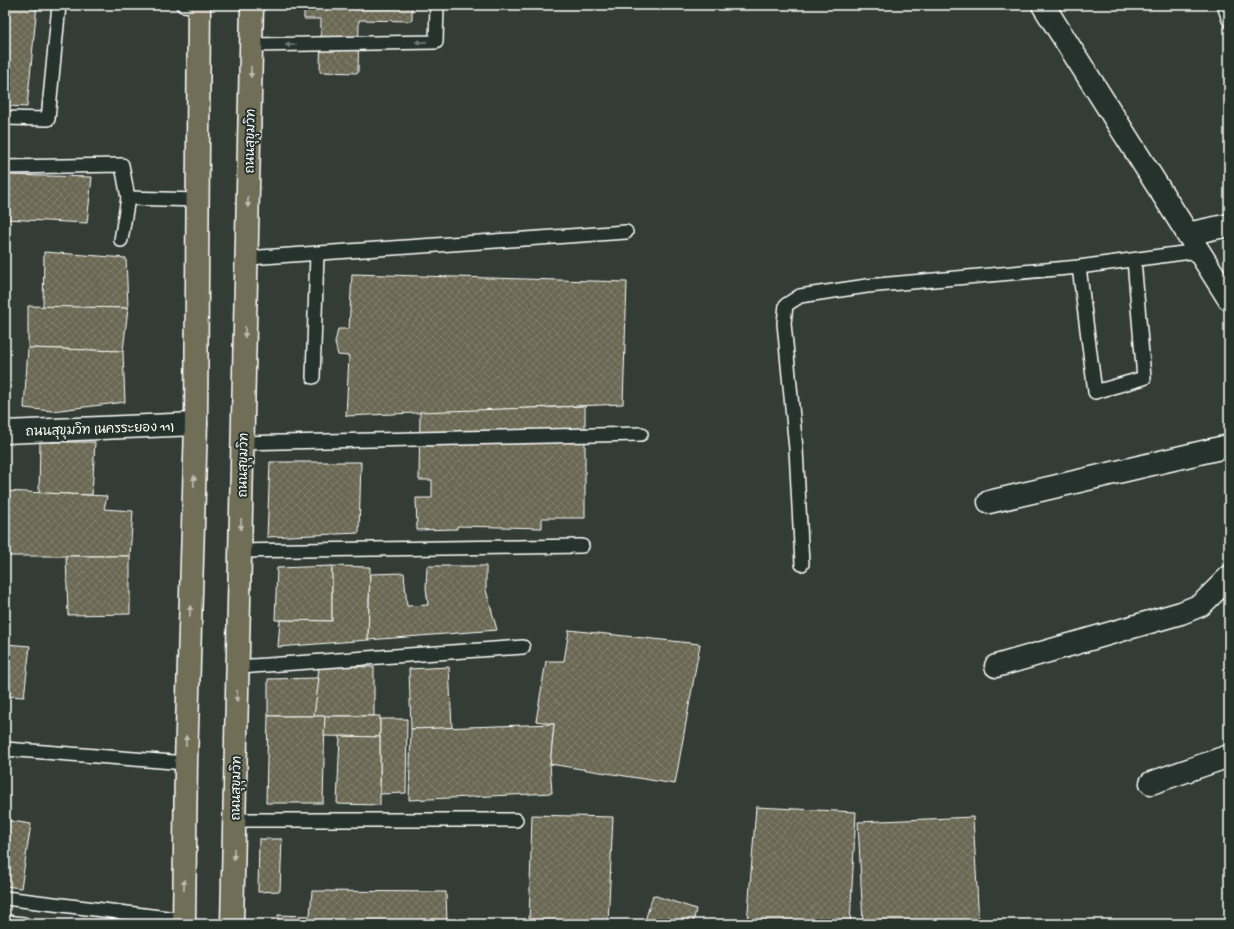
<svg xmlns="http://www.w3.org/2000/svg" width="1234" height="929" font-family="'Gochi Hand','Playpen Sans Thai',sans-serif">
	<defs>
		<pattern id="building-cross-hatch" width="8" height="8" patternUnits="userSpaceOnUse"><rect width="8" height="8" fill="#6a6753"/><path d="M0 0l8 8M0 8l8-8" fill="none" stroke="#807e6d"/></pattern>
	</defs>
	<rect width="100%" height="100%" fill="#343d35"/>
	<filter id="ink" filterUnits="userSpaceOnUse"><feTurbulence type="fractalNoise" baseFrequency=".025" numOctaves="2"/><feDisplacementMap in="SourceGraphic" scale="8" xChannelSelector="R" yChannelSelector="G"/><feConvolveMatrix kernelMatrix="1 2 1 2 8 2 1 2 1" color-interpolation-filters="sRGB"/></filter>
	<g filter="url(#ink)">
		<!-- building -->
		<g fill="url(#building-cross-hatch)" stroke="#fff">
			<polygon points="5,5 37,5 27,107 5,106"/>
			<polygon points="304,5 412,5 412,21 359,20 358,73 320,72 321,19 304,19"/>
			<polygon points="5,175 92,177 87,223 5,219"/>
			<polygon points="44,252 126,258 128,308 43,307"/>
			<polygon points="352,274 627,282 623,404 346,416 349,356 338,355 335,343 338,329 349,329"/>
			<polygon points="28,306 128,308 123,351 28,348"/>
			<polygon points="28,348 123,351 125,402 52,411 24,408"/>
			<polygon points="585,406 585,518 542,518 542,528 457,526 457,529 417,530 416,498 432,498 432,480 419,480 420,412"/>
			<polygon points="40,442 95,442 92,495 39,493"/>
			<polygon points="270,462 361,462 359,533 267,537"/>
			<polygon points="5,491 107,496 104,509 133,511 130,556 5,556"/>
			<polygon points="66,556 130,556 130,614 68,615"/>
			<polygon points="332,566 332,621 275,620 277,568"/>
			<polygon points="332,566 370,567 368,640 278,647 280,620 332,621"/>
			<polygon points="427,566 486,566 486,590 497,630 368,640 370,574 404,573 407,606 428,605 426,587"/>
			<polygon points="569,630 700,644 675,784 550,764 554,724 536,721 546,661 564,661"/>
			<polygon points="5,644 30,646 24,697 5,696"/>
			<polygon points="319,666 374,667 374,716 314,716"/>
			<polygon points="449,667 452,728 411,729 409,669"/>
			<polygon points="319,678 314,716 268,716 268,679"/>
			<polygon points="268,716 325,716 323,803 266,803"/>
			<polygon points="325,716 380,716 380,737 324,736"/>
			<polygon points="380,719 407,719 406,793 380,794"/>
			<polygon points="554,724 550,764 552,793 409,800 411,729"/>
			<polygon points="340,736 380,737 380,805 337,804"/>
			<polygon points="756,807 856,812 850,924 747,924"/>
			<polygon points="532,815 613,817 608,924 529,924"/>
			<polygon points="973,817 979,924 863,924 858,822"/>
			<polygon points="5,820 31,824 21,888 5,886"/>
			<polygon points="259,839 282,839 280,891 258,892"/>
			<polygon points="312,891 446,892 447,924 278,924 278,915 310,916"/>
			<polygon points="653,895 696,909 693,924 644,924"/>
		</g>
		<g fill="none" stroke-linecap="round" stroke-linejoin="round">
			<!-- service casing -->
			<g stroke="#fff" stroke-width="16">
				<g id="service">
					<polyline points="183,5 199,6"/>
					<polyline points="1224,5 1229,20"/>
					<polyline points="251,45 436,42 437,5"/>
					<polyline points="5,118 48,119 59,5"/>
					<polyline points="5,167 122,165 128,198 121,240"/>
					<polyline points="128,198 198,200"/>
					<polyline points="247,258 626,232"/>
					<polyline points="1079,267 1095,392 1144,378 1134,260"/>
					<polyline points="313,377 317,253"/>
					<polyline points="243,443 641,434"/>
					<polyline points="240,551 582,546"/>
					<polyline points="802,564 796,449 784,323 786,305 800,296 867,286 1079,267 1198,251"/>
					<polyline points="238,667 523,647"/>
					<polyline points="5,749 186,763"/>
					<polyline points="235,820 516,820"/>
					<polyline points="5,898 184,920"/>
					<polyline points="5,922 24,924"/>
				</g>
			</g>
			<!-- minor casing -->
			<g stroke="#fff" stroke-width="25">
				<g id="minor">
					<polyline points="1043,5 1229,299"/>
					<polyline points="1187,234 1229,225"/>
					<polyline points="5,432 196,424"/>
					<polyline points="989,502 1229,446"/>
					<polyline points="996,666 1181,613 1201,605 1229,577"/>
					<polyline points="1151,783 1229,756"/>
				</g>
			</g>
			<!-- primary casing -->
			<g stroke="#fff" stroke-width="25">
				<g id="primary">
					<polyline points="184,924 186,763 196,424 199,5"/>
					<polyline points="232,924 252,5"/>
				</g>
			</g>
			<!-- service -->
			<use href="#service" stroke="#26332d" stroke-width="13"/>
			<!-- minor -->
			<use href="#minor" stroke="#26332d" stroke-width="22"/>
			<!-- primary -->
			<use href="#primary" stroke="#716e59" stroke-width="22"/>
		</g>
		<!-- one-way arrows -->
		<defs><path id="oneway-solid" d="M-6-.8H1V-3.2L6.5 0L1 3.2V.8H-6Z"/></defs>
		<g fill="#727a76">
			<use href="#oneway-solid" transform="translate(421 42) rotate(179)"/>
			<use href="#oneway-solid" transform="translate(291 45) rotate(179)"/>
		</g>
		<g fill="#bfbeb4">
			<use href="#oneway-solid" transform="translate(251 72) rotate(91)"/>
			<use href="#oneway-solid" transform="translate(248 202) rotate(91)"/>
			<use href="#oneway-solid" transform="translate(245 332) rotate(91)"/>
			<use href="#oneway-solid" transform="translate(194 481) rotate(-88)"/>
			<use href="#oneway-solid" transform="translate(241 524) rotate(91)"/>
			<use href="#oneway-solid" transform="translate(190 611) rotate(-88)"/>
			<use href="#oneway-solid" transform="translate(237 696) rotate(91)"/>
			<use href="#oneway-solid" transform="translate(186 741) rotate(-88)"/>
			<use href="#oneway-solid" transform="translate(234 854) rotate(91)"/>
			<use href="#oneway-solid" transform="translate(184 885) rotate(-89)"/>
		</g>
	</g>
	<g text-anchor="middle" stroke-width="4" stroke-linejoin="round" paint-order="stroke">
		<!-- street labels -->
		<g font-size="13" fill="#fff" stroke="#26332d">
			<text transform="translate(249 141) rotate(-89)" y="5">ถนนสุขุมวิท</text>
			<text transform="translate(100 428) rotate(-2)" y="5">ถนนสุขุมวิท (นครระยอง 11)</text>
			<text transform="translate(242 465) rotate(-89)" y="5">ถนนสุขุมวิท</text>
			<text transform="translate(235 788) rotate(-89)" y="5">ถนนสุขุมวิท</text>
		</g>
	</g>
	<!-- margin -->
	<rect width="1234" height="929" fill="none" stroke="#26332d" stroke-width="20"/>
	<rect x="10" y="10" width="1214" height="909" fill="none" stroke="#fff" stroke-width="1.5" filter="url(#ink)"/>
</svg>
